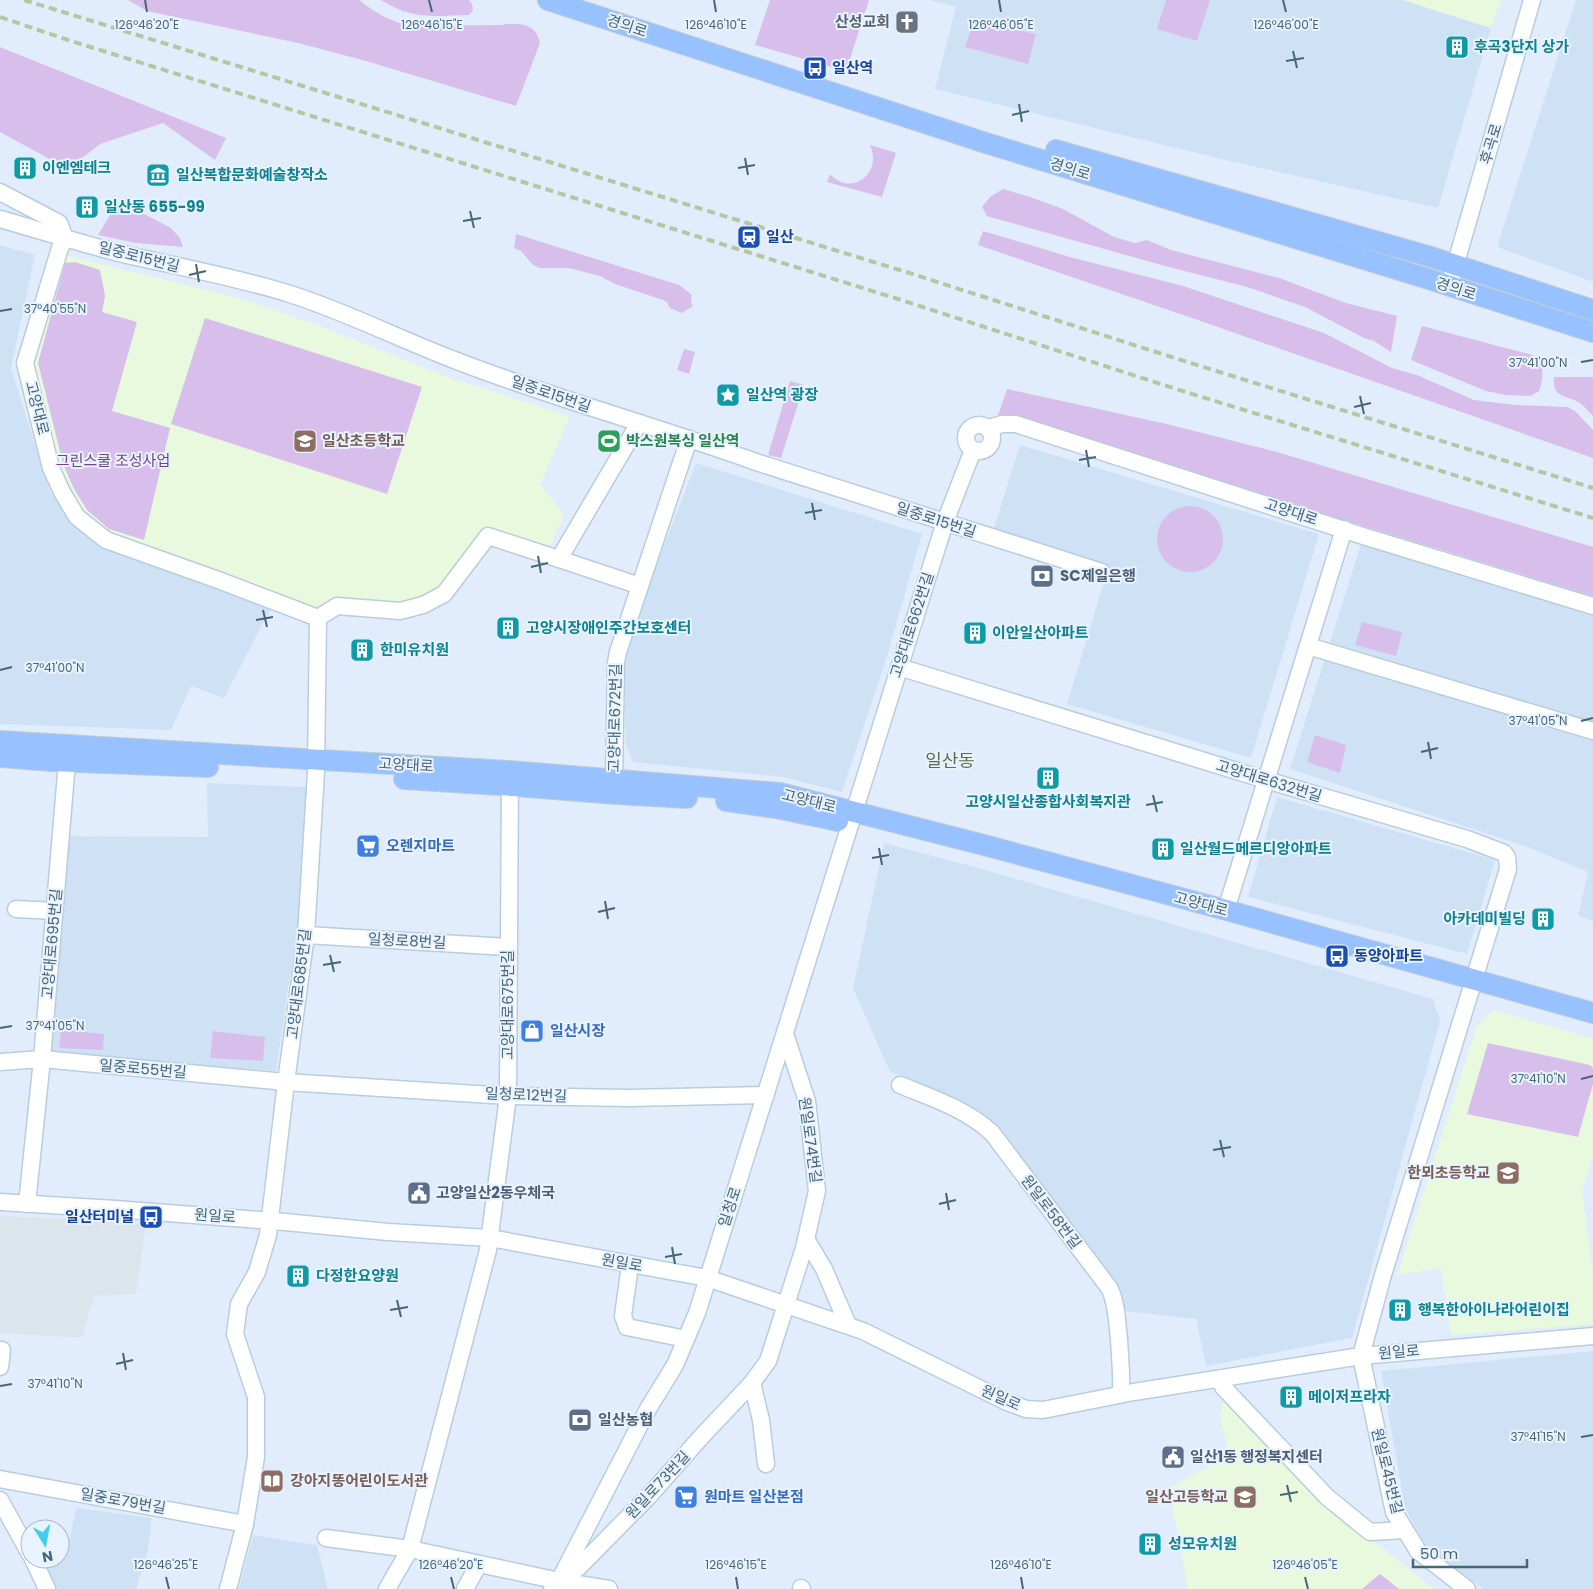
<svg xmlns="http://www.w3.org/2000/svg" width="1593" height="1589" font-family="Poppins,'Noto Sans KR',sans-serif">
	<rect width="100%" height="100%" fill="#e1edfd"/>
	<!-- residential -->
	<g fill="#cfe2f5">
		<polygon points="929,0 1403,0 1491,28 1438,208 1221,159 935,89 956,7"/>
		<polygon points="1576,0 1593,0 1593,282 1497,247"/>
		<polygon points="0,245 35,255 11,368 50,492 87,537 271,608 224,698 191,686 171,730 0,724"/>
		<polygon points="1020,445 1319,534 1251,758 1067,704 1102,588 1110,567 993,531"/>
		<polygon points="696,463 922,534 885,663 842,792 783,777 633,762 626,745 624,669 625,660 647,589"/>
		<polygon points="1361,544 1593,615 1593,922 1578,915 1588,872 1522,845 1290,769"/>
		<polygon points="207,783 306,787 299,915 276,1071 49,1053 69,836 208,837"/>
		<polygon points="1277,797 1495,860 1467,954 1248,897"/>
		<polygon points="884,843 971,866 1433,999 1440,1021 1352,1338 1206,1366 1196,1319 1125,1311 1120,1298 998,1131 986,1118 904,1076 890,1072 853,988"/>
		<polygon points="1593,1351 1593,1589 1483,1589 1425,1545 1405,1508 1381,1371"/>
		<polygon points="76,1508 152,1518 147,1554 136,1589 40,1589 46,1585 46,1559 60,1559 60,1536 70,1538"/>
		<polygon points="253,1535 317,1545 328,1589 239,1589"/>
	</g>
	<!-- industrial -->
	<polygon fill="#dde5ec" points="0,1216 91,1220 146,1225 136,1294 94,1296 82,1338 0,1333"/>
	<!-- education -->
	<g fill="#e9f9de">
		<polygon points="1403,0 1501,0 1491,28"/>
		<polygon points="64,255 239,298 317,325 453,379 570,416 540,485 564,514 549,548 484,531 438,591 399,607 318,611 109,536 83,514 57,467 31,363"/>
		<polygon points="1493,1010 1593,1039 1593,1155 1582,1191 1593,1275 1593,1324 1451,1335 1441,1268 1397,1275 1477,1026"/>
		<polygon points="1223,1400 1328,1506 1434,1589 1188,1589 1169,1488 1229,1455 1220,1416"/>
	</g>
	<!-- green -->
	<g fill="#d8bfeb">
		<path d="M128 0H359C374 12 390 21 409 26L501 25C517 22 537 23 540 43L516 106 366 61 298 43 147 11Z"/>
		<path d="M381 0H469L472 4 473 10 469 15C434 16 412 20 381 0Z"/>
		<polygon points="770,0 869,0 846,71 755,45"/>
		<polygon points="1166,0 1210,0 1197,41 1157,29"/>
		<polygon points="974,21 1036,34 1028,64 965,47"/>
		<polygon points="0,47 226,138 215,160 163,123 100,144 68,169 0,132"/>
		<path d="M870 145 896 153 882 197 827 182 830 174C850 197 883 175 870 145Z"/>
		<polygon points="1003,189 1030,197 1063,209 1114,237 1135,243 1147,240 1171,250 1279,278 1346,303 1397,316 1391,352 1374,341 1364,338 1305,307 1247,287 1165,266 987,216 982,207 990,197"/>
		<polygon points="123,203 171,228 180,238 183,247 136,243 98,235 112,212"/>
		<polygon points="983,231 1070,257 1183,286 1324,333 1392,368 1417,375 1474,400 1515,405 1567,407 1575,411 1593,430 1593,458 1189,317 978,245"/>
		<polygon points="516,234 679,285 692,295 691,302 693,306 682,313 670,308 667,302 663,300 615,284 600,276 569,268 540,268 533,265 521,251 514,248"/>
		<polygon points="75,262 100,270 105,296 102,312 137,322 112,411 170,428 144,540 109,529 87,510 74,489 63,464 38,363 65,263"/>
		<polygon points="205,318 422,387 387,494 171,424"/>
		<path d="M1422 326 1533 355C1545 367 1544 376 1539 391L1530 396 1506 395 1486 391 1411 360Z"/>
		<polygon points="684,349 695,352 689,374 677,370"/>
		<path d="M1554 377H1593V416C1589 412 1585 407 1581 404 1568 394 1552 400 1554 377Z"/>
		<polygon points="790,381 804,385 781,458 768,455"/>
		<polygon points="1007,389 1167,424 1277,452 1593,547 1593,596 1018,421 997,418"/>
		<circle cx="1190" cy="539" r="33"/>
		<polygon points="1362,622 1402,632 1396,656 1355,645"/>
		<polygon points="1315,735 1346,745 1340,773 1307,762"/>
		<polygon points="61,1030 104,1034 103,1050 59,1048"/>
		<polygon points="213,1031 265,1037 263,1061 210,1058"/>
		<polygon points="1488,1043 1590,1065 1593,1068 1593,1084 1578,1137 1467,1114"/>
		<polygon points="1380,1574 1399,1589 1362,1589"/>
	</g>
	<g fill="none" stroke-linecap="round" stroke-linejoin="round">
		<!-- minor casing -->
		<g stroke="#b8cddd" stroke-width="19">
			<g id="minor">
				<polyline points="0,192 59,223 65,238"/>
				<path d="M0 219C38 230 77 242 115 252 173 266 233 276 290 294 347 312 401 340 457 361 555 399 657 426 756 462L1102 572"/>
				<polyline points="65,238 60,248 25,363 51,468 62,492 77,517 106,540 221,581 318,618"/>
				<polyline points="1449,287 1532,0"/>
				<polyline points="639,423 559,559 640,586"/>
				<circle cx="979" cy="438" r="13"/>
				<polyline points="989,428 1002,424 1016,424 1363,536 1593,606"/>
				<polyline points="318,618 337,606 400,611 423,605 444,594 488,536 559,559"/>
				<polyline points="1308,646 1593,731"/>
				<polyline points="899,667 1266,780 1467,839 1504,853 1507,857 1508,869 1383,1275 1361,1356 1394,1512 1418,1551 1467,1589"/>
				<polyline points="615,790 614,778 616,662 618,652 689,439"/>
				<polyline points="16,909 55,911"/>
				<polyline points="1226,910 1344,529"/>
				<polyline points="306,935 508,947"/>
				<polyline points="0,1062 42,1059 286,1082 508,1096 630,1098 766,1095"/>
				<path d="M900 1085C932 1098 966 1109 992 1133L1110 1289C1117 1305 1117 1322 1119 1339 1120 1358 1122 1376 1121 1394"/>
				<polyline points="0,1202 115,1209 285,1222 388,1232 490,1238 707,1278 863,1331 1007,1402 1026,1409 1043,1410 1134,1392 1361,1356 1593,1336"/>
				<polyline points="27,1204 42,1059 68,750"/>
				<polyline points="806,1239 824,1269 848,1325"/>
				<polyline points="630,1265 623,1316 627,1327 686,1339"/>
				<polyline points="0,1367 2,1350"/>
				<polyline points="1220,1379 1223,1387 1327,1497 1370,1532 1405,1530"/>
				<polyline points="752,1383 761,1420 766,1464"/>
				<polyline points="0,1479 245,1524"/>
				<polyline points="0,1500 30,1554"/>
				<polyline points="326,1538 410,1549 559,1581 609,1589"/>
				<polyline points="33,1559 47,1589"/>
				<polyline points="559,1581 578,1568 649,1496 702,1436 752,1383 768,1361 804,1248 817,1191 807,1101 785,1034"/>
				<polyline points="801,1588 802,1589"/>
				<polyline points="228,1589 245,1524 256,1457 256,1397 235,1334 239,1304 257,1272 268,1235 286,1082 306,935 316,772 318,618"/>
				<polyline points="387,1589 410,1549 488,1250 508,1096 510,775"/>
				<polyline points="465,1589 479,1564"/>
				<polyline points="552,1589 559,1581 648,1409 675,1365 697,1313 945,522 973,450"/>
			</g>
		</g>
		<!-- major casing -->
		<g stroke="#c4ced3" stroke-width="22">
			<g id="major">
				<polyline points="548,0 986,143 1422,277 1593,332"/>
				<polyline points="1056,150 1428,256 1593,310"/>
				<polyline points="0,741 510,771 780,793 984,845 1226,910 1593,1013"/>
				<polyline points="0,757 51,761 208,767"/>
				<polyline points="404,779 528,787 616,794 687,798"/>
				<polyline points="726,801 776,808 838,821"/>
			</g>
		</g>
		<!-- minor -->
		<use href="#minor" stroke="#fff" stroke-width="16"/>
		<!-- major -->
		<use href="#major" stroke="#97c1ff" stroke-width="20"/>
		<!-- rail -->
		<g stroke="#b3c7a0" stroke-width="4" stroke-dasharray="8 5" stroke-linecap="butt">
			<polyline points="24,0 906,272 1181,360 1593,488"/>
			<polyline points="0,17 68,40 898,299 1173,388 1593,518"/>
		</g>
	</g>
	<!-- ticks -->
	<path fill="none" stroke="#476776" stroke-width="2" d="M145 0 147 12M429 0 432 12M714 0 716 12M999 0 1001 12M1283 0 1286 12M1293 51 1297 68M1286 61 1304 58M1019 104 1022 122M1012 115 1029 111M745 158 748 175M738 168 755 165M470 211 474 228M463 221 481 218M196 264 199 282M189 275 206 271M0 311 12 309M1581 362 1593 360M1360 396 1364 414M1354 407 1371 403M1086 450 1089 467M1079 460 1096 457M812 503 815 520M805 513 822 510M538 556 541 573M531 567 548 563M263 610 267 627M256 620 273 617M0 670 12 667M1581 721 1593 718M1428 742 1431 759M1421 752 1438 748M1153 795 1157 812M1146 805 1163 802M879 848 882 865M872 858 889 855M605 901 608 919M598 912 615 908M330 955 334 972M323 965 341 962M0 1028 12 1026M1581 1079 1593 1076M1220 1140 1224 1157M1213 1150 1231 1147M946 1193 949 1210M939 1204 956 1200M672 1247 675 1264M665 1257 682 1254M397 1300 401 1317M390 1310 408 1307M123 1353 126 1370M116 1364 133 1360M0 1386 12 1384M1581 1437 1593 1435M1287 1485 1291 1502M1280 1495 1298 1492M166 1577 169 1589M451 1577 454 1589M736 1577 738 1589M1021 1577 1023 1589M1305 1577 1308 1589"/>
	<!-- icons -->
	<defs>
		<g id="church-square" transform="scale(1.25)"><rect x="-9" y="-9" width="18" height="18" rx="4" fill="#6b7280" stroke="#e9f2ff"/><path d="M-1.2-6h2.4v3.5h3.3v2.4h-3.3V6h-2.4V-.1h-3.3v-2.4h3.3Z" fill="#fff"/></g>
		<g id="building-square" transform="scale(1.25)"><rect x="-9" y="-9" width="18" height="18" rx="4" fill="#0f9aa8" stroke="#e9f2ff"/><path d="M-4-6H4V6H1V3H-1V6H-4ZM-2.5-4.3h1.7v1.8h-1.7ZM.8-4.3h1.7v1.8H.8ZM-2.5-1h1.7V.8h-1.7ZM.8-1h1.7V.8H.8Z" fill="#fff"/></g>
		<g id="bus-square" transform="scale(1.25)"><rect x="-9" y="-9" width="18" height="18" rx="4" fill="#1a4fb4" stroke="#e9f2ff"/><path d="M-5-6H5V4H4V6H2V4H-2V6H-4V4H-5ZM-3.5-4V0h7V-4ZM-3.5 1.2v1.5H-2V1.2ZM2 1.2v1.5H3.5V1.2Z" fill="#fff"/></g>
		<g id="museum-square" transform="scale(1.25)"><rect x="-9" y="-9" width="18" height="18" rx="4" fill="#0f9aa8" stroke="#e9f2ff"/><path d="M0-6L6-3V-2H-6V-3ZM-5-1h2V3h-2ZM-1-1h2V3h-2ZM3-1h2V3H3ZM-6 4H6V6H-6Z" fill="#fff"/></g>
		<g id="station-square" transform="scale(1.25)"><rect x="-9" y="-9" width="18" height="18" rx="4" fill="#1a4fb4" stroke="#e9f2ff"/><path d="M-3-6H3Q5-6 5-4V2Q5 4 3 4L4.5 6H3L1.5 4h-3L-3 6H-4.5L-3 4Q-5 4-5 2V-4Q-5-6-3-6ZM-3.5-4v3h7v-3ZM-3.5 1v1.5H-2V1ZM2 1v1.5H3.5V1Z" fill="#fff"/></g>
		<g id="sight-square" transform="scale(1.25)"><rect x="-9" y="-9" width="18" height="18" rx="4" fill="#0f9aa8" stroke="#e9f2ff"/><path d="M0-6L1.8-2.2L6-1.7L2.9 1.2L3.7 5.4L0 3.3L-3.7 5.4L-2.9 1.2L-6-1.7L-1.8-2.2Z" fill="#fff"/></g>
		<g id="school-square" transform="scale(1.25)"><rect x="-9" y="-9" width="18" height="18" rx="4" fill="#8d6e63" stroke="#e9f2ff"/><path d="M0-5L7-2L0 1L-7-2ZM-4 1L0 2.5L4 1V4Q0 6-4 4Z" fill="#fff"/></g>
		<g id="stadium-square" transform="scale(1.25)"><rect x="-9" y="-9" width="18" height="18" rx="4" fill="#2e9e5b" stroke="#e9f2ff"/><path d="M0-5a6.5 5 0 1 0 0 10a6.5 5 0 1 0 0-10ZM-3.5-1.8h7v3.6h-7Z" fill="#fff"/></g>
		<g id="bank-square" transform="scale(1.25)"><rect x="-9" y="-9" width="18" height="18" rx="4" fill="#5c6f8a" stroke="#e9f2ff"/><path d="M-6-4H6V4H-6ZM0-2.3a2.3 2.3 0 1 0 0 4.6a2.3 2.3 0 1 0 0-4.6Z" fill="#fff"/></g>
		<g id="supermarket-square" transform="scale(1.25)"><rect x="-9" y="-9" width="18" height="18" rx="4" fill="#3f7fe0" stroke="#e9f2ff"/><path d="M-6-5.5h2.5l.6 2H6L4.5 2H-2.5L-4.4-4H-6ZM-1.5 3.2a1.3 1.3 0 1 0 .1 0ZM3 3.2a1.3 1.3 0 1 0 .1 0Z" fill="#fff"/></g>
		<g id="shop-square" transform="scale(1.25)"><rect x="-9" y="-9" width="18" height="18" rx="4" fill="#3f7fe0" stroke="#e9f2ff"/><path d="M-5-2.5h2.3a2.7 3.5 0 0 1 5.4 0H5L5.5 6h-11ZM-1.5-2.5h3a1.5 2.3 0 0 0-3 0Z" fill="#fff"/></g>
		<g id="civic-square" transform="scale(1.25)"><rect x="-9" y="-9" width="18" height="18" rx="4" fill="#5c6f8a" stroke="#e9f2ff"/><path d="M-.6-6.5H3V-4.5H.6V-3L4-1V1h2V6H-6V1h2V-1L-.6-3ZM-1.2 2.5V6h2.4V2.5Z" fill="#fff"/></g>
		<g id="library-square" transform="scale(1.25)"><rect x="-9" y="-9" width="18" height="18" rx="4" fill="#8d6e63" stroke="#e9f2ff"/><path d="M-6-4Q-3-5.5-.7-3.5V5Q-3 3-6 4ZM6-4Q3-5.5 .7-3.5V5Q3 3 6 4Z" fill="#fff"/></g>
	</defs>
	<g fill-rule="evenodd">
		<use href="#church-square" x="907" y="22"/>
		<use href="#building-square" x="1457" y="47"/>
		<use href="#bus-square" x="815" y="68"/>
		<use href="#building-square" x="25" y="168"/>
		<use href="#museum-square" x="158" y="175"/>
		<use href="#building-square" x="87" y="207"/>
		<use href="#station-square" x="749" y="237"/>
		<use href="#sight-square" x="728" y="395"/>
		<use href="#school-square" x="305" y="441"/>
		<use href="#stadium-square" x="609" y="441"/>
		<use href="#bank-square" x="1042" y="576"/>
		<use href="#building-square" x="508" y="628"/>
		<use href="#building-square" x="975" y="633"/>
		<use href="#building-square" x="362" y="650"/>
		<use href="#building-square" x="1048" y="778"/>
		<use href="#supermarket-square" x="368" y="846"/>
		<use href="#building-square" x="1163" y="849"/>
		<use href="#building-square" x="1543" y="919"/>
		<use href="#bus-square" x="1337" y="956"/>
		<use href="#shop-square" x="532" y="1031"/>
		<use href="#school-square" x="1508" y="1173"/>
		<use href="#civic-square" x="419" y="1193"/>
		<use href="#bus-square" x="151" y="1217"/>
		<use href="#building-square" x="298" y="1276"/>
		<use href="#building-square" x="1400" y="1310"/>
		<use href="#building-square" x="1291" y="1397"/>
		<use href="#bank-square" x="580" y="1420"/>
		<use href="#civic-square" x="1173" y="1457"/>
		<use href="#library-square" x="272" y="1481"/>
		<use href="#supermarket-square" x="686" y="1497"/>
		<use href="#school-square" x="1245" y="1497"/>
		<use href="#building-square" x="1150" y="1544"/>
	</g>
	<g text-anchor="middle" stroke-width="4" stroke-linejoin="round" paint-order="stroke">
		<!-- worship labels -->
		<g font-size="15" font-weight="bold" fill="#5b616d" stroke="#e9f2ff" text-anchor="end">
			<text x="890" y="27">산성교회</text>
		</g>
		<!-- street labels -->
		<g font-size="15" fill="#476776" stroke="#e9f2ff">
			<text transform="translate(627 26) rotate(18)" y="5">경의로</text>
			<text transform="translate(1491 144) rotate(-73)" y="5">후곡로</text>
			<text transform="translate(1070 169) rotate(17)" y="5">경의로</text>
			<text transform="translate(139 257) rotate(14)" y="5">일중로15번길</text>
			<text transform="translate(1456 289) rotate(18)" y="5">경의로</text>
			<text transform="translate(551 394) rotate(19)" y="5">일중로15번길</text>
			<text transform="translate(37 408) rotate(76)" y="5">고양대로</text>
			<text transform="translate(1291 512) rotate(18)" y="5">고양대로</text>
			<text transform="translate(936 520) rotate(18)" y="5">일중로15번길</text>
			<text transform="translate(912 625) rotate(-72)" y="5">고양대로662번길</text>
			<text transform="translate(615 718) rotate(-89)" y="5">고양대로672번길</text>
			<text transform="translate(406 765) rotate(3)" y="5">고양대로</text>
			<text transform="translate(1269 781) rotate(17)" y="5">고양대로632번길</text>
			<text transform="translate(809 801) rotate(14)" y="5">고양대로</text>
			<text transform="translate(1201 904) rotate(15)" y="5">고양대로</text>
			<text transform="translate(407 941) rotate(3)" y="5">일청로8번길</text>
			<text transform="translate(52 944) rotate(-85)" y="5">고양대로695번길</text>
			<text transform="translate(299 984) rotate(-83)" y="5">고양대로685번길</text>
			<text transform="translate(508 1005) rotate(-90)" y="5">고양대로675번길</text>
			<text transform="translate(143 1069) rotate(5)" y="5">일중로55번길</text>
			<text transform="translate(526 1095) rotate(2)" y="5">일청로12번길</text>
			<text transform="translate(810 1140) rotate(82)" y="5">원일로74번길</text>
			<text transform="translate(730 1207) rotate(-72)" y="5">일청로</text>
			<text transform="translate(1051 1212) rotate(53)" y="5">원일로58번길</text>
			<text transform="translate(215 1216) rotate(4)" y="5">원일로</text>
			<text transform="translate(622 1263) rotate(10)" y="5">원일로</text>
			<text transform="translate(1399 1352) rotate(-5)" y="5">원일로</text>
			<text transform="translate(1001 1398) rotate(24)" y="5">원일로</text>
			<text transform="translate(1387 1471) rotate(76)" y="5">원일로45번길</text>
			<text transform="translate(658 1485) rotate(-47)" y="5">원일로73번길</text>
			<text transform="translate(123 1501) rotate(10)" y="5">일중로79번길</text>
		</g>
		<!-- culture labels -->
		<g font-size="15" font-weight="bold" fill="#0d838f" stroke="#e9f2ff" text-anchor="start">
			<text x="1474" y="52">후곡3단지 상가</text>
			<text x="42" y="173">이엔엠테크</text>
			<text x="176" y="180">일산복합문화예술창작소</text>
			<text x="104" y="212">일산동 655-99</text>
			<text x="746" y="400">일산역 광장</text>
			<text x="526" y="633">고양시장애인주간보호센터</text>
			<text x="992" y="638">이안일산아파트</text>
			<text x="380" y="655">한미유치원</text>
			<text x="1048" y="807" text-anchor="middle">고양시일산종합사회복지관</text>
			<text x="1180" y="854">일산월드메르디앙아파트</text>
			<text x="1526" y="924" text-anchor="end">아카데미빌딩</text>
			<text x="316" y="1281">다정한요양원</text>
			<text x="1418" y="1315">행복한아이나라어린이집</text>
			<text x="1308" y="1402">메이저프라자</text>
			<text x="1168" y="1549">성모유치원</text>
		</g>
		<!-- transit labels -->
		<g font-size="15" font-weight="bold" fill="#164399" stroke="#e9f2ff" text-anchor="start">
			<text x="832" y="73">일산역</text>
			<text x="766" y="242">일산</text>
			<text x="1354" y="961">동양아파트</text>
			<text x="134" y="1222" text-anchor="end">일산터미널</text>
		</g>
		<!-- education labels -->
		<g font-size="15" font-weight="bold" fill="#785e54" stroke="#e9f2ff" text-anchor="start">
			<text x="322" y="446">일산초등학교</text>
			<text x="1490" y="1178" text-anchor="end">한뫼초등학교</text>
			<text x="290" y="1486">강아지똥어린이도서관</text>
			<text x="1228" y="1502" text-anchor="end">일산고등학교</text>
		</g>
		<!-- leisure labels -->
		<g font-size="15" font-weight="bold" fill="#27864d" stroke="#e9f2ff" text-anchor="start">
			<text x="626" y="446">박스원복싱 일산역</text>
		</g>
		<!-- park labels -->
		<g font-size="15" fill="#724389" stroke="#e9f2ff">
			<text x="113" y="466">그린스쿨 조성사업</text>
		</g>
		<!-- service labels -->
		<g font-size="15" font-weight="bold" fill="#4e5e75" stroke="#e9f2ff" text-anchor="start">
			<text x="1060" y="581">SC제일은행</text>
			<text x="436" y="1198">고양일산2동우체국</text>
			<text x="598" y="1425">일산농협</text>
			<text x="1190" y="1462">일산1동 행정복지센터</text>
		</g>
		<!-- shop labels -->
		<g font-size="15" font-weight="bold" fill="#366cbe" stroke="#e9f2ff" text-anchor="start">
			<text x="386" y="851">오렌지마트</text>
			<text x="550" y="1036">일산시장</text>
			<text x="704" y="1502">원마트 일산본점</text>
		</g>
		<!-- quarter labels -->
		<g font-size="18" fill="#58714a" stroke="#e9f2ff">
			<text x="950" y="767">일산동</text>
		</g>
	</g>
	<g font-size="12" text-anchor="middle" fill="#476776" stroke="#e9f2ff" stroke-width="4" stroke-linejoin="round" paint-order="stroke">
		<text x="147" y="29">126°46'20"E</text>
		<text x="432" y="29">126°46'15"E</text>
		<text x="716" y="29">126°46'10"E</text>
		<text x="1001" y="29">126°46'05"E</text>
		<text x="1286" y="29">126°46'00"E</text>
		<text x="55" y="313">37°40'55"N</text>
		<text x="1538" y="367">37°41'00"N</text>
		<text x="55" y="672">37°41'00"N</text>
		<text x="1538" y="725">37°41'05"N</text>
		<text x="55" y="1030">37°41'05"N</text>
		<text x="1538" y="1083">37°41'10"N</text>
		<text x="55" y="1388">37°41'10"N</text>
		<text x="1538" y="1441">37°41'15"N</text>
		<text x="166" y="1569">126°46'25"E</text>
		<text x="451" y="1569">126°46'20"E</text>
		<text x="736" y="1569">126°46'15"E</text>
		<text x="1021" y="1569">126°46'10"E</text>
		<text x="1305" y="1569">126°46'05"E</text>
	</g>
	<!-- north arrow -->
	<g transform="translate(45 1544) rotate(169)"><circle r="24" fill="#e9f2ff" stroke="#a8bac8"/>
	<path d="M0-4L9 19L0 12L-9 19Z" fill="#40cdee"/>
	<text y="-8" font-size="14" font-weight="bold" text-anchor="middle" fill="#476776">N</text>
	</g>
	<!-- scale -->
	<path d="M1413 1559v8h114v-8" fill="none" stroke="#476776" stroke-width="2.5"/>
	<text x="1420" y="1559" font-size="15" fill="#476776" stroke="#e9f2ff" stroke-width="4" paint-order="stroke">50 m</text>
</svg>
